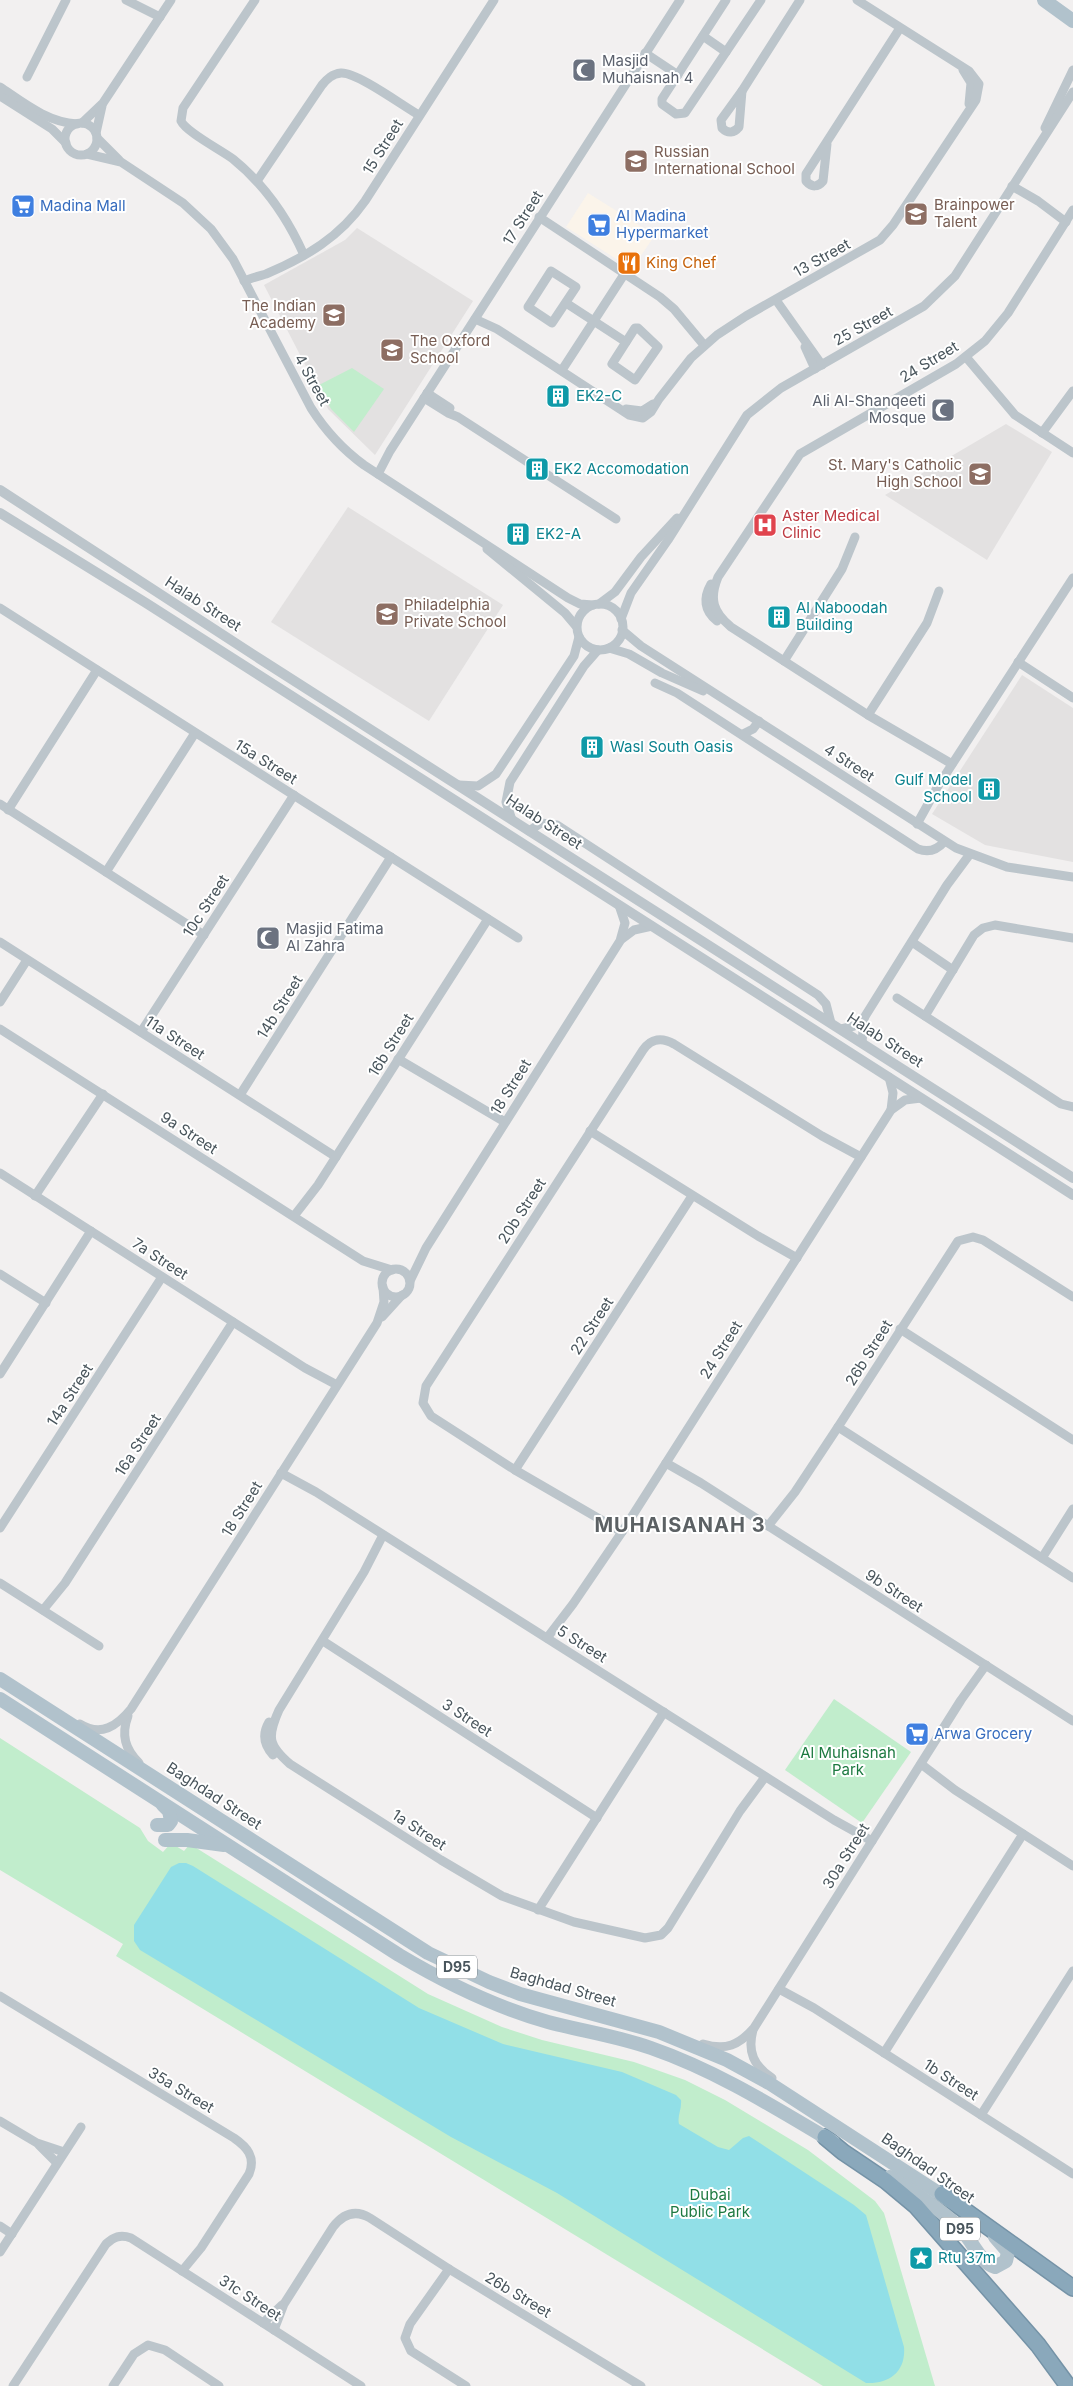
<svg xmlns="http://www.w3.org/2000/svg" width="1073" height="2386" font-family="Inter,sans-serif">
	<rect width="100%" height="100%" fill="#f2f0f0"/>
	<!-- commercial -->
	<polygon fill="#fbf4ea" points="588,193 655,235 632,269 566,227"/>
	<!-- education -->
	<g fill="#e3e1e1">
		<polygon points="357,228 473,301 375,455 328,409 264,285 345,240"/>
		<polygon points="1006,424 1052,452 987,560 885,495"/>
		<polygon points="348,507 503,605 429,721 271,622"/>
		<polygon points="1022,675 1073,708 1073,862 985,845 932,814"/>
	</g>
	<!-- green -->
	<g fill="#c1edcc">
		<polygon points="352,368 384,389 354,432 331,409 319,385"/>
		<polygon points="834,1699 911,1752 862,1823 785,1770"/>
		<polygon points="0,1738 140,1828 148,1841 163,1852 171,1843 184,1851 190,1844 428,1994 502,2027 542,2040 634,2062 685,2080 725,2100 808,2150 875,2201 884,2213 935,2386 823,2386 116,1956 123,1944 0,1870"/>
	</g>
	<!-- water -->
	<path fill="#91dfe7" d="M179 1863H186L193 1866 419 2008 503 2044 622 2072 676 2095 681 2100C682 2109 677 2116 679 2124L718 2147 729 2150 743 2138 749 2136 854 2205 866 2215 904 2347C906 2371 890 2384 866 2383L557 2193 451 2137 140 1950 134 1941V1925L171 1867Z"/>
	<g fill="none" stroke-linecap="round" stroke-linejoin="round">
		<!-- motorway casing -->
		<g stroke="#7593a7" stroke-width="18">
			<g id="motorway">
				<polyline points="825,2137 843,2152 886,2181 916,2206 1038,2345 1068,2386"/>
				<polyline points="942,2194 1073,2288"/>
			</g>
		</g>
		<!-- minor -->
		<g stroke="#bcc5cb" stroke-width="9">
			<polyline points="126,0 160,17"/>
			<path d="M255 0 183 108 181 121C186 132 221 150 233 159 264 184 288 219 304 255"/>
			<polyline points="726,0 662,99 662,104 676,114 685,113 761,0"/>
			<polyline points="703,36 726,52"/>
			<polyline points="645,53 678,75"/>
			<polyline points="963,70 971,83 969,104"/>
			<polyline points="27,77 66,0"/>
			<path d="M0 87C24 103 47 122 77 124"/>
			<polyline points="742,91 800,0"/>
			<path d="M742 91 739 127C734 133 728 134 722 128L721 120Z"/>
			<polyline points="0,96 52,129 66,143"/>
			<polyline points="82,123 103,103 171,0"/>
			<circle cx="81" cy="139" r="16"/>
			<polyline points="1045,128 1073,70"/>
			<polyline points="96,133 102,106"/>
			<polyline points="97,138 119,160"/>
			<path d="M827 144 823 181C818 187 812 188 806 181V174L900 28"/>
			<path d="M87 154 121 162 183 203 211 229 233 259 311 408C325 430 342 449 364 465L568 598 580 604 593 605"/>
			<path d="M257 181 322 85C327 79 332 74 341 73 357 72 403 106 419 115"/>
			<polyline points="1012,186 1038,201 1066,222"/>
			<polyline points="539,217 660,297 674,309 704,345"/>
			<polygon points="551,271 576,287 552,323 528,307"/>
			<path d="M244 281C251 278 259 276 266 274 306 257 340 237 365 201L494 0"/>
			<polyline points="776,300 822,365"/>
			<polyline points="566,303 626,342"/>
			<polyline points="475,319 497,329 629,415 643,418 651,412 659,399 691,358 717,335 746,316 880,240 893,225 976,100 979,84 969,71 857,0"/>
			<polygon points="635,328 638,328 658,347 635,380 612,364"/>
			<polyline points="805,347 815,369"/>
			<polyline points="966,357 1015,415 1073,453"/>
			<polyline points="562,370 625,273"/>
			<polyline points="427,393 450,408"/>
			<polyline points="424,398 448,413 458,417 616,519"/>
			<polyline points="626,409 642,411 653,404"/>
			<polyline points="1042,433 1073,391"/>
			<polyline points="378,474 390,451 680,0"/>
			<polyline points="487,549 565,613 576,626"/>
			<path d="M711 584C703 598 704 611 717 621"/>
			<polyline points="599,604 615,592 641,557 677,518"/>
			<circle cx="600" cy="627" r="23"/>
			<polyline points="0,608 518,938"/>
			<polyline points="621,619 631,593 668,540 747,415 781,388 924,306 955,276 1073,92"/>
			<polyline points="622,630 641,646 956,848 1007,867 1073,877"/>
			<polyline points="609,648 629,654 662,673 703,691"/>
			<polyline points="784,661 842,569 855,537"/>
			<polyline points="1018,662 1073,698"/>
			<path d="M655 683 677 693 918 849C929 853 937 850 944 842"/>
			<polyline points="868,715 927,623 939,591"/>
			<polyline points="743,734 753,729 759,721"/>
			<path d="M952 764 868 715 731 627C713 612 709 599 718 577L800 454 956 364 985 341 1008 313 1073 210"/>
			<polyline points="459,785 478,786 496,774 574,656 579,637"/>
			<polyline points="0,804 204,935"/>
			<polyline points="8,810 97,670"/>
			<polyline points="512,820 506,802 510,782 584,666 598,650"/>
			<polyline points="917,824 938,786 1073,578"/>
			<polyline points="529,831 541,823 557,825 818,995 826,1004 831,1023"/>
			<polyline points="106,872 195,733"/>
			<polyline points="622,939 634,930 652,926"/>
			<polyline points="0,942 336,1157"/>
			<polyline points="912,942 953,970"/>
			<polyline points="897,998 1061,1104 1073,1107"/>
			<polyline points="0,1002 27,960"/>
			<polyline points="925,1016 974,935 983,928 995,925 1073,938"/>
			<polyline points="0,1029 363,1261 392,1270"/>
			<polyline points="841,1029 854,1026 864,1018 947,885 970,854"/>
			<polyline points="141,1032 294,795"/>
			<polyline points="862,1043 864,1018"/>
			<polyline points="398,1059 505,1122"/>
			<polyline points="889,1077 893,1093 891,1110"/>
			<polyline points="240,1095 391,857"/>
			<polyline points="590,1131 758,1236 797,1258"/>
			<polyline points="0,1173 305,1368 337,1385"/>
			<polyline points="35,1196 103,1094"/>
			<polyline points="294,1216 318,1185 488,919"/>
			<circle cx="396" cy="1283" r="14"/>
			<polyline points="0,1274 46,1303"/>
			<polyline points="410,1281 426,1248 620,941 625,923 619,905"/>
			<polyline points="382,1317 402,1295"/>
			<polyline points="900,1329 1073,1440"/>
			<polyline points="0,1374 91,1231"/>
			<polyline points="838,1427 1073,1578"/>
			<polyline points="666,1463 701,1483 1073,1721"/>
			<polyline points="515,1470 692,1196"/>
			<polyline points="281,1473 316,1492 834,1820 872,1841"/>
			<polyline points="768,1526 795,1492 838,1427 958,1241 973,1237 983,1240 1073,1297"/>
			<polyline points="0,1528 162,1277"/>
			<path d="M622 1532 515 1470 431 1416 423 1403 426 1386 643 1050C651 1038 662 1037 674 1044L822 1136 861 1157"/>
			<path d="M383 1535 364 1572 279 1710C267 1737 268 1745 290 1764L441 1860 502 1896 574 1922 645 1938 661 1935 668 1928 740 1811 765 1777"/>
			<polyline points="1042,1558 1073,1509"/>
			<polyline points="0,1583 99,1646"/>
			<polyline points="43,1610 65,1583 233,1322"/>
			<polyline points="547,1638 573,1604 622,1532 891,1110 905,1100 921,1098"/>
			<polyline points="323,1641 597,1818"/>
			<path d="M128 1716C121 1735 125 1749 139 1763"/>
			<path d="M269 1722C262 1734 264 1745 273 1755"/>
			<path d="M80 1724C101 1737 117 1726 131 1709L377 1323 384 1302 383 1287"/>
			<polyline points="921,1764 955,1790 1073,1866"/>
			<polyline points="538,1910 664,1712"/>
			<polyline points="779,1989 814,2008 1073,2174"/>
			<path d="M0 1996 234 2138C247 2147 256 2157 249 2174L201 2248 182 2271"/>
			<path d="M753 2030C747 2052 754 2066 772 2078"/>
			<path d="M703 2044C726 2051 739 2045 754 2028L961 1700 986 1665"/>
			<polyline points="884,2053 1023,1834"/>
			<polyline points="981,2115 1073,1971"/>
			<polyline points="0,2121 37,2143 64,2152"/>
			<polyline points="39,2145 57,2163"/>
			<polyline points="0,2226 12,2234"/>
			<polyline points="0,2252 81,2127"/>
			<polyline points="449,2269 410,2324 405,2338 411,2351 466,2386"/>
			<polyline points="263,2323 282,2305"/>
			<path d="M274 2330 284 2304 333 2227C343 2214 355 2209 370 2218L449 2269 641 2386"/>
			<path d="M13 2386 106 2244C114 2237 120 2234 131 2238L361 2386"/>
			<polyline points="113,2386 134,2354 148,2345 165,2350 219,2386"/>
		</g>
		<!-- tertiary -->
		<g stroke="#bcc5cb" stroke-width="10">
			<polyline points="0,490 260,659 1073,1178"/>
			<polyline points="0,513 146,603 1073,1195"/>
		</g>
		<!-- primary -->
		<g stroke="#b1c2cc" stroke-width="14">
			<polyline points="1044,0 1073,21"/>
			<polyline points="0,1679 428,1953 489,1982 520,1994 659,2032 727,2060 769,2083 951,2201"/>
			<path d="M0 1699 399 1955C446 1983 495 2007 548 2022 582 2031 617 2036 651 2048 717 2071 774 2107 833 2142"/>
			<polyline points="157,1825 168,1825 171,1821 169,1811 163,1805"/>
			<polyline points="165,1840 187,1840 224,1845"/>
			<path d="M890 2177C915 2194 944 2210 964 2233 973 2243 981 2263 995 2267L1006 2261 1008 2252 995 2237"/>
		</g>
		<!-- motorway -->
		<use href="#motorway" stroke="#8aa8bb" stroke-width="15"/>
	</g>
	<!-- icons -->
	<defs>
		<g id="mosque-square" transform="scale(1.25)"><rect x="-9" y="-9" width="18" height="18" rx="4" fill="#6b7280" stroke="#fff"/><path d="M3.5-4.9A6 6 0 1 0 3.5 4.9A5 5 0 1 1 3.5-4.9Z" fill="#fff"/></g>
		<g id="school-square" transform="scale(1.25)"><rect x="-9" y="-9" width="18" height="18" rx="4" fill="#8d6e63" stroke="#fff"/><path d="M0-5L7-2L0 1L-7-2ZM-4 1L0 2.5L4 1V4Q0 6-4 4Z" fill="#fff"/></g>
		<g id="supermarket-square" transform="scale(1.25)"><rect x="-9" y="-9" width="18" height="18" rx="4" fill="#3f7fe0" stroke="#fff"/><path d="M-6-5.5h2.5l.6 2H6L4.5 2H-2.5L-4.4-4H-6ZM-1.5 3.2a1.3 1.3 0 1 0 .1 0ZM3 3.2a1.3 1.3 0 1 0 .1 0Z" fill="#fff"/></g>
		<g id="restaurant-square" transform="scale(1.25)"><rect x="-9" y="-9" width="18" height="18" rx="4" fill="#e8710a" stroke="#fff"/><path d="M-5-6h1v4h1v-4h1v4h1v-4h1v5L-1.5 .5V6h-2V.5L-5-1ZM5-6V6H3V1.5H1.5Q1.5-4 5-6Z" fill="#fff"/></g>
		<g id="building-square" transform="scale(1.25)"><rect x="-9" y="-9" width="18" height="18" rx="4" fill="#0f9aa8" stroke="#fff"/><path d="M-4-6H4V6H1V3H-1V6H-4ZM-2.5-4.3h1.7v1.8h-1.7ZM.8-4.3h1.7v1.8H.8ZM-2.5-1h1.7V.8h-1.7ZM.8-1h1.7V.8H.8Z" fill="#fff"/></g>
		<g id="hospital-square" transform="scale(1.25)"><rect x="-9" y="-9" width="18" height="18" rx="4" fill="#e0444e" stroke="#fff"/><path d="M-5-5h3v3.5h4V-5h3V5h-3V1.5h-4V5h-3Z" fill="#fff"/></g>
		<g id="sight-square" transform="scale(1.25)"><rect x="-9" y="-9" width="18" height="18" rx="4" fill="#0f9aa8" stroke="#fff"/><path d="M0-6L1.8-2.2L6-1.7L2.9 1.2L3.7 5.4L0 3.3L-3.7 5.4L-2.9 1.2L-6-1.7L-1.8-2.2Z" fill="#fff"/></g>
	</defs>
	<g fill-rule="evenodd">
		<use href="#mosque-square" x="584" y="70"/>
		<use href="#school-square" x="636" y="161"/>
		<use href="#supermarket-square" x="23" y="206"/>
		<use href="#school-square" x="916" y="214"/>
		<use href="#supermarket-square" x="599" y="225"/>
		<use href="#restaurant-square" x="629" y="263"/>
		<use href="#school-square" x="334" y="315"/>
		<use href="#school-square" x="392" y="350"/>
		<use href="#building-square" x="558" y="396"/>
		<use href="#mosque-square" x="943" y="410"/>
		<use href="#building-square" x="537" y="469"/>
		<use href="#school-square" x="980" y="474"/>
		<use href="#hospital-square" x="765" y="525"/>
		<use href="#building-square" x="518" y="534"/>
		<use href="#school-square" x="387" y="614"/>
		<use href="#building-square" x="779" y="617"/>
		<use href="#building-square" x="592" y="747"/>
		<use href="#building-square" x="989" y="789"/>
		<use href="#mosque-square" x="268" y="938"/>
		<use href="#supermarket-square" x="917" y="1734"/>
		<use href="#sight-square" x="921" y="2258"/>
	</g>
	<g text-anchor="middle" stroke-width="4" stroke-linejoin="round" paint-order="stroke">
		<!-- shield labels -->
		<g fill="#fff" stroke="#80888d" stroke-width="1">
			<rect x="437" y="1955.5" width="40" height="23" rx="4"/>
			<rect x="940" y="2217.5" width="40" height="23" rx="4"/>
		</g>
		<g font-size="14" font-weight="bold" fill="#49555c">
			<text x="457" y="1972">D95</text>
			<text x="960" y="2234">D95</text>
		</g>
		<!-- worship labels -->
		<g font-size="15" fill="#5b616d" stroke="#fff" text-anchor="start">
			<text x="602" y="66">Masjid<tspan x="602" dy="17">Muhaisnah 4</tspan></text>
			<text x="926" y="406" text-anchor="end">Ali Al-Shanqeeti<tspan x="926" dy="17">Mosque</tspan></text>
			<text x="286" y="934">Masjid Fatima<tspan x="286" dy="17">Al Zahra</tspan></text>
		</g>
		<!-- street labels -->
		<g font-size="15" fill="#49555c" stroke="#fff">
			<text transform="translate(383 147) rotate(-58)" y="5">15 Street</text>
			<text transform="translate(523 218) rotate(-58)" y="5">17 Street</text>
			<text transform="translate(822 258) rotate(-29)" y="5">13 Street</text>
			<text transform="translate(863 326) rotate(-29)" y="5">25 Street</text>
			<text transform="translate(929 362) rotate(-31)" y="5">24 Street</text>
			<text transform="translate(312 380) rotate(61)" y="5">4 Street</text>
			<text transform="translate(203 604) rotate(33)" y="5">Halab Street</text>
			<text transform="translate(266 762) rotate(32)" y="5">15a Street</text>
			<text transform="translate(849 763) rotate(33)" y="5">4 Street</text>
			<text transform="translate(544 822) rotate(33)" y="5">Halab Street</text>
			<text transform="translate(206 906) rotate(-57)" y="5">10c Street</text>
			<text transform="translate(280 1007) rotate(-58)" y="5">14b Street</text>
			<text transform="translate(175 1038) rotate(33)" y="5">11a Street</text>
			<text transform="translate(885 1040) rotate(33)" y="5">Halab Street</text>
			<text transform="translate(391 1045) rotate(-58)" y="5">16b Street</text>
			<text transform="translate(511 1087) rotate(-58)" y="5">18 Street</text>
			<text transform="translate(189 1133) rotate(33)" y="5">9a Street</text>
			<text transform="translate(522 1211) rotate(-57)" y="5">20b Street</text>
			<text transform="translate(160 1259) rotate(33)" y="5">7a Street</text>
			<text transform="translate(592 1326) rotate(-57)" y="5">22 Street</text>
			<text transform="translate(721 1350) rotate(-58)" y="5">24 Street</text>
			<text transform="translate(869 1353) rotate(-58)" y="5">26b Street</text>
			<text transform="translate(70 1395) rotate(-57)" y="5">14a Street</text>
			<text transform="translate(138 1445) rotate(-57)" y="5">16a Street</text>
			<text transform="translate(242 1509) rotate(-58)" y="5">18 Street</text>
			<text transform="translate(894 1591) rotate(33)" y="5">9b Street</text>
			<text transform="translate(582 1644) rotate(32)" y="5">5 Street</text>
			<text transform="translate(467 1718) rotate(33)" y="5">3 Street</text>
			<text transform="translate(214 1796) rotate(33)" y="5">Baghdad Street</text>
			<text transform="translate(419 1830) rotate(33)" y="5">1a Street</text>
			<text transform="translate(846 1856) rotate(-58)" y="5">30a Street</text>
			<text transform="translate(563 1987) rotate(16)" y="5">Baghdad Street</text>
			<text transform="translate(951 2080) rotate(33)" y="5">1b Street</text>
			<text transform="translate(181 2090) rotate(31)" y="5">35a Street</text>
			<text transform="translate(928 2168) rotate(35)" y="5">Baghdad Street</text>
			<text transform="translate(518 2295) rotate(31)" y="5">26b Street</text>
			<text transform="translate(250 2298) rotate(33)" y="5">31c Street</text>
		</g>
		<!-- education labels -->
		<g font-size="15" fill="#785e54" stroke="#fff" text-anchor="start">
			<text x="654" y="157">Russian<tspan x="654" dy="17">International School</tspan></text>
			<text x="934" y="210">Brainpower<tspan x="934" dy="17">Talent</tspan></text>
			<text x="316" y="311" text-anchor="end">The Indian<tspan x="316" dy="17">Academy</tspan></text>
			<text x="410" y="346">The Oxford<tspan x="410" dy="17">School</tspan></text>
			<text x="962" y="470" text-anchor="end">St. Mary's Catholic<tspan x="962" dy="17">High School</tspan></text>
			<text x="404" y="610">Philadelphia<tspan x="404" dy="17">Private School</tspan></text>
		</g>
		<!-- shop labels -->
		<g font-size="15" fill="#366cbe" stroke="#fff" text-anchor="start">
			<text x="40" y="211">Madina Mall</text>
			<text x="616" y="221">Al Madina<tspan x="616" dy="17">Hypermarket</tspan></text>
			<text x="934" y="1739">Arwa Grocery</text>
		</g>
		<!-- food labels -->
		<g font-size="15" fill="#c56008" stroke="#fff" text-anchor="start">
			<text x="646" y="268">King Chef</text>
		</g>
		<!-- culture labels -->
		<g font-size="15" fill="#0d838f" stroke="#fff" text-anchor="start">
			<text x="576" y="401">EK2-C</text>
			<text x="554" y="474">EK2 Accomodation</text>
			<text x="536" y="539">EK2-A</text>
			<text x="796" y="613">Al Naboodah<tspan x="796" dy="17">Building</tspan></text>
			<text x="610" y="752">Wasl South Oasis</text>
			<text x="972" y="785" text-anchor="end">Gulf Model<tspan x="972" dy="17">School</tspan></text>
			<text x="938" y="2263">Rtu 37m</text>
		</g>
		<!-- health labels -->
		<g font-size="15" fill="#be3a42" stroke="#fff" text-anchor="start">
			<text x="782" y="521">Aster Medical<tspan x="782" dy="17">Clinic</tspan></text>
		</g>
		<!-- park labels -->
		<g font-size="15" fill="#1d7940" stroke="#fff">
			<text x="848" y="1758">Al Muhaisnah<tspan x="848" dy="17">Park</tspan></text>
			<text x="710" y="2200">Dubai<tspan x="710" dy="17">Public Park</tspan></text>
		</g>
		<!-- district labels -->
		<g font-size="20" font-weight="bold" letter-spacing="1" fill="#5c6164" stroke="#fff">
			<text x="680" y="1532">MUHAISANAH 3</text>
		</g>
	</g>
</svg>
